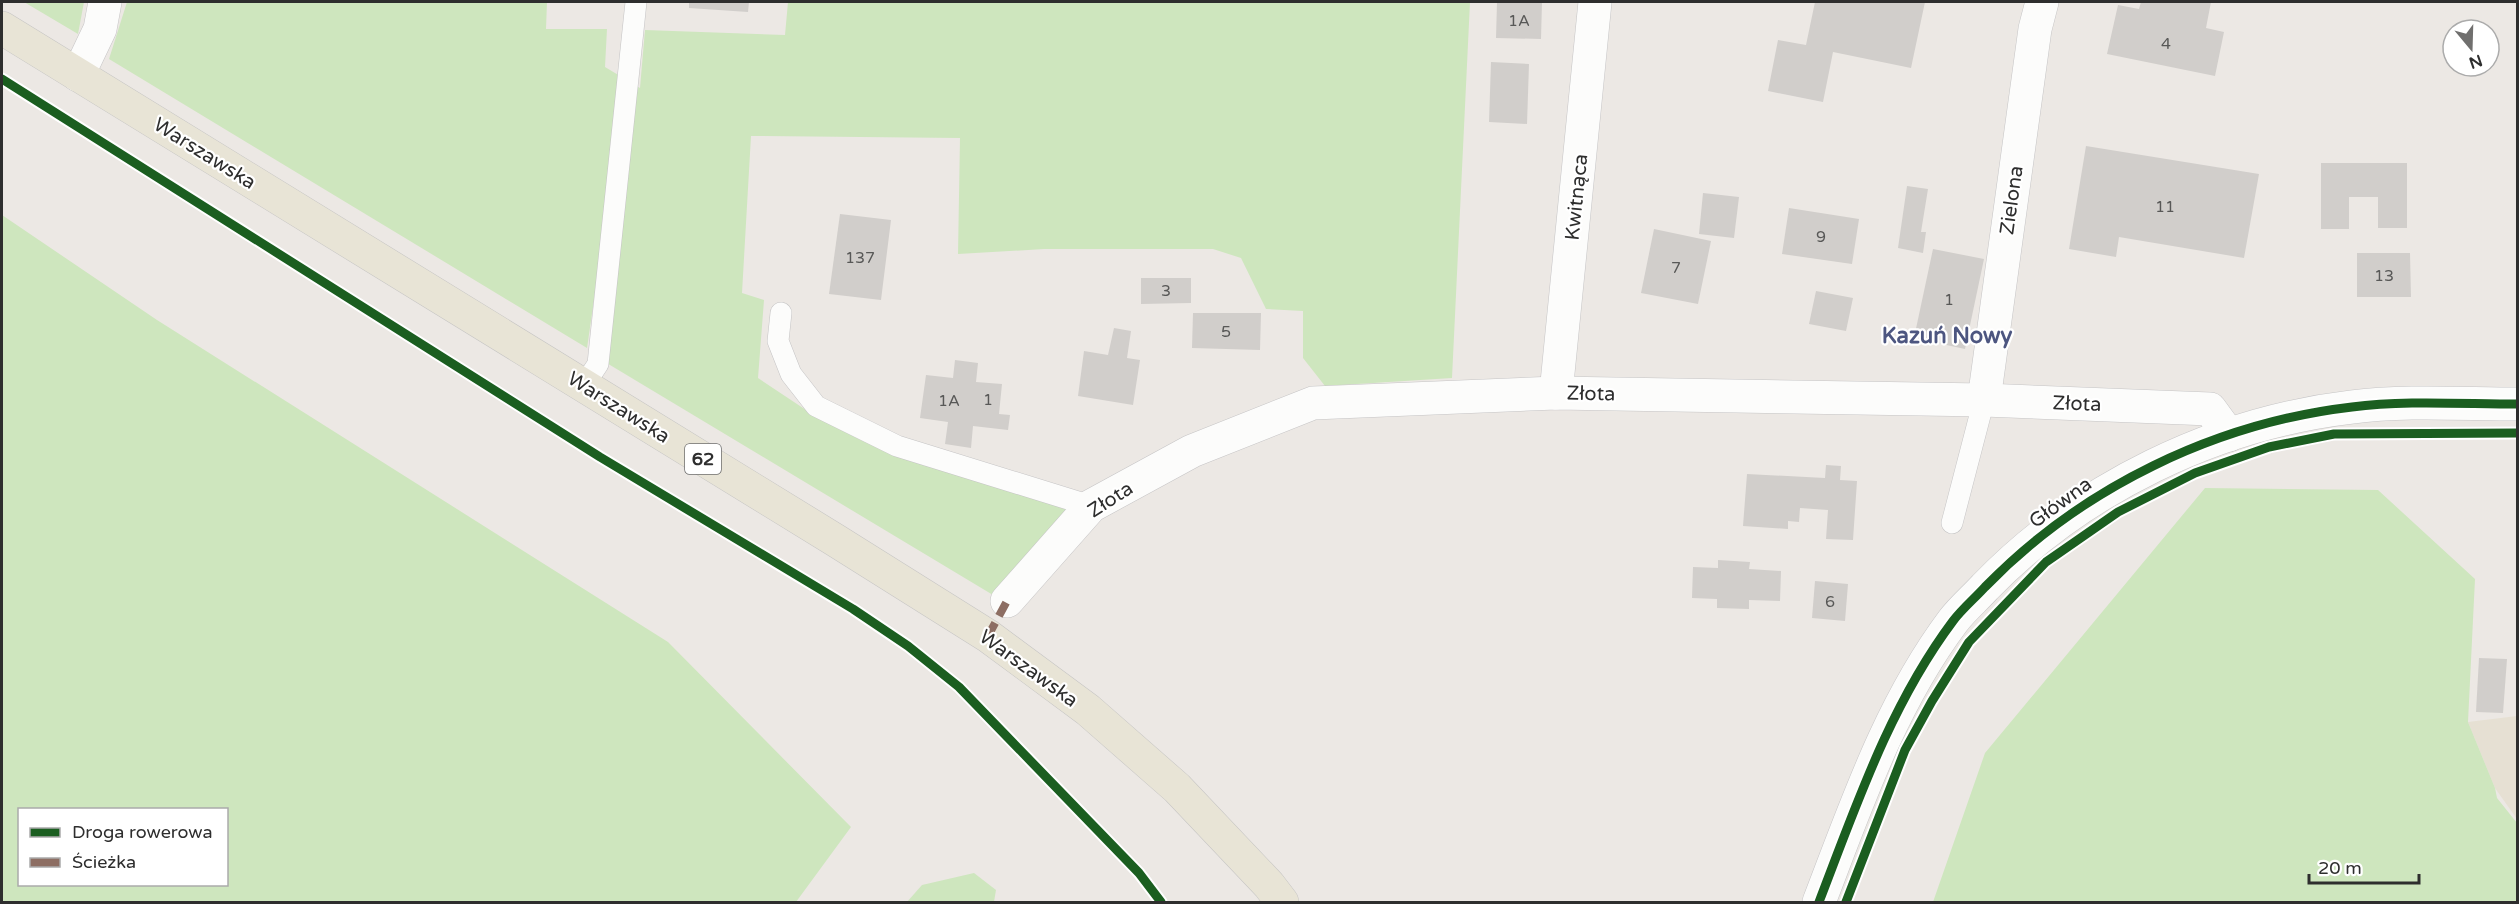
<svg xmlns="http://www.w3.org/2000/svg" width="2519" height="904" font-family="'Varela Round',sans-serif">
	<rect width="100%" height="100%" fill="#ece8e4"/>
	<!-- education -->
	<polygon fill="#e6e0d3" points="2517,716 2517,819 2495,788 2468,722"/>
	<!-- green -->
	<g fill="#cee6be" fill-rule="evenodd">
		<polygon points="24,2 84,2 78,34"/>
		<polygon points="127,2 547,2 546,29 607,29 605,67 640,88 645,30 785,35 788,2 1470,2 1452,378 1325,386 1303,358 1303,311 1266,309 1241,258 1213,249 1044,249 958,254 960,138 751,136 742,293 764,300 758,378 809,412 913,462 1074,509 993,595 605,362 599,266 587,348 109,59"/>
		<path d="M2 215 157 320 668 642 851 827 796 902H2ZM20 810H226V884H20Z"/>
		<polygon points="2205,488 2378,490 2475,579 2468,722 2495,788 2497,798 2517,823 2517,902 1933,902 1985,753"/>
		<polygon points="974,873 996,890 994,902 907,902 922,885"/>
	</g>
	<!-- building -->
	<g fill="#d1cecb">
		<polygon points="689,2 749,2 748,12 689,8"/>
		<polygon points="1497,2 1542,2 1541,39 1496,38"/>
		<polygon points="1815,2 1925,2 1911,68 1833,52 1823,102 1768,91 1778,40 1806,45"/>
		<polygon points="2141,2 2211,2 2206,28 2224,32 2215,76 2107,54 2118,5 2139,9"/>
		<polygon points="1491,62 1529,64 1527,124 1489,122"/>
		<polygon points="2086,146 2259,174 2244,258 2119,237 2116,257 2069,249"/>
		<polygon points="2321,163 2407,163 2407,228 2378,228 2378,197 2349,197 2349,229 2321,229"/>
		<polygon points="1907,186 1928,189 1921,232 1926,232 1923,253 1898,248"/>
		<polygon points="1703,193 1739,197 1734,238 1699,234"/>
		<polygon points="1789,208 1859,219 1852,264 1782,254"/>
		<polygon points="840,214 891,220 881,300 829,294"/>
		<polygon points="1654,229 1711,241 1698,304 1641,293"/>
		<polygon points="1933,249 1984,259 1965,349 1914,338"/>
		<polygon points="2357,253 2410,253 2411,297 2357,297"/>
		<polygon points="1141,278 1191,278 1191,303 1141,304"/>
		<polygon points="1816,291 1853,298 1846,331 1809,324"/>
		<polygon points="1193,313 1261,313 1260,350 1192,348"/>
		<polygon points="1114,328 1131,331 1127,358 1140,360 1133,405 1078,396 1084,351 1108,355"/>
		<polygon points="955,360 978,363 976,382 1002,384 999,414 1010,415 1008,430 973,426 971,448 945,444 948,422 920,418 926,375 953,378"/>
		<polygon points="1826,465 1841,466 1840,480 1857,481 1853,540 1826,539 1828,510 1800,508 1799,522 1788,521 1788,529 1743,526 1747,474 1825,478"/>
		<polygon points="1718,560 1750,562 1749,569 1781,571 1780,601 1749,600 1749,609 1717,608 1717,599 1692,598 1693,567 1718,568"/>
		<polygon points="1815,581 1848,584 1845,621 1812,618"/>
		<polygon points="2479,658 2507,659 2503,713 2476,712"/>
	</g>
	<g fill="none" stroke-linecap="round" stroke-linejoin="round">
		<!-- lane casing -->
		<g stroke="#c5c4c5" stroke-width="22">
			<g id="lane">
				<polyline points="781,313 778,341 791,374 816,406 897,446 1091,506"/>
				<polyline points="584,385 598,364 636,2"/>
				<polyline points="1952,523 1984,400"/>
			</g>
		</g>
		<!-- street casing -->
		<g stroke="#c5c4c5" stroke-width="34">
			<g id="street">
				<polyline points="78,75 100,29 105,2"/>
				<polyline points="1556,393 1595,2"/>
				<polyline points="1984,400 2035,29 2042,2"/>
				<polyline points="1007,601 1091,506 1192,451 1313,403 1556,393 1984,400 2210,409 2229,435"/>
			</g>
		</g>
		<!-- secondary casing -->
		<g stroke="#c5c4c5" stroke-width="34">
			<path id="secondary" d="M1819 902C1856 806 1890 705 1953 621 1962 609 1975 598 1985 587 2081 488 2215 423 2352 407 2404 400 2464 404 2518 404"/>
		</g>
		<!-- primary casing -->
		<g stroke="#c6c5c4" stroke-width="34">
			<polyline id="primary" points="2,28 835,540 988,636 1088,710 1177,788 1269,885 1282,902"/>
		</g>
		<!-- lane -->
		<use href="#lane" stroke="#fcfcfb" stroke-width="21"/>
		<!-- street -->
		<use href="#street" stroke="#fcfcfb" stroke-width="33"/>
		<!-- secondary -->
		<use href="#secondary" stroke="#fcfcfb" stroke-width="33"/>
		<!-- primary -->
		<use href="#primary" stroke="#e8e4d6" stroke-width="33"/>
		<!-- quiet -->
		<polyline stroke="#8d6e63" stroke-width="8" stroke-dasharray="15 8" stroke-linecap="butt" points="988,636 1007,601"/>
		<!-- cycleway casing -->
		<g stroke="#fff" stroke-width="13">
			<g id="cycleway">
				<polyline points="2,79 600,457 853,609 908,646 959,687 1139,873 1161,902"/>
				<path d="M1819 902C1856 806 1890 705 1953 621 1962 609 1975 598 1985 587 2081 488 2215 423 2352 407 2404 400 2464 404 2518 404"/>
				<polyline points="1846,902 1905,750 1932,701 1969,642 2046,562 2118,512 2195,473 2269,447 2334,434 2518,433"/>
			</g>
		</g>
		<!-- cycleway -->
		<use href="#cycleway" stroke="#1b5e20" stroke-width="9"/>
	</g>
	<g text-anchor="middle" stroke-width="4.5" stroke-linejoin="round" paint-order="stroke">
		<!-- number labels -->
		<g font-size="16" fill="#585857">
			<text x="1519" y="26">1A</text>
			<text x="2166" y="49">4</text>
			<text x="2165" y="212">11</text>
			<text x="1821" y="242">9</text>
			<text x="860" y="263">137</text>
			<text x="1676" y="273">7</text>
			<text x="2384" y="281">13</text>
			<text x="1166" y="296">3</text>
			<text x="1949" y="305">1</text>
			<text x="1226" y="337">5</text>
			<text x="988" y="405">1</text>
			<text x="949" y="406">1A</text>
			<text x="1830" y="607">6</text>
		</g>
		<!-- shield labels -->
		<rect fill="#fff" stroke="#6d6d6d" stroke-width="1.5" x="685" y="444" width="36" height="30" rx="4.5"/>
		<g font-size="18" font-weight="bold" fill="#2e2e2e">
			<text x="703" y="465">62</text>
		</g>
		<!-- street labels -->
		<g font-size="20" fill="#2e2e2e" stroke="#fff">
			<text transform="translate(205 153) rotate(32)" y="7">Warszawska</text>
			<text transform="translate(1576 197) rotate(-84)" y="7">Kwitnąca</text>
			<text transform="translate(2011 200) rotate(-82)" y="7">Zielona</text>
			<text transform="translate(1591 393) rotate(1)" y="7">Złota</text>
			<text transform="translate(2077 403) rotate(2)" y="7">Złota</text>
			<text transform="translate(619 407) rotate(32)" y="7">Warszawska</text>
			<text transform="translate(1110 499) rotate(-33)" y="7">Złota</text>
			<text transform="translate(2060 502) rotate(-36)" y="7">Główna</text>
			<text transform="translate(1029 668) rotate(36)" y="7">Warszawska</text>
		</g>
		<!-- quarter labels -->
		<g font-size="22" font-weight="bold" fill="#4d5680" stroke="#fff">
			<text x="1947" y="343">Kazuń Nowy</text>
		</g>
	</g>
	<!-- border -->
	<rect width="2519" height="904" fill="none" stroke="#2e2e2e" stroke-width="6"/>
	<!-- legend -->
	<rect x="18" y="808" width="210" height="78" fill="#ffffff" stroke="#ababab" stroke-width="1.5"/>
	<rect x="30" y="828" width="30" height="9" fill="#1b5e20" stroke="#ababab" stroke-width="1.5"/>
	<text x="72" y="838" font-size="18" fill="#2e2e2e">Droga rowerowa</text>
	<rect x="30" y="858" width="30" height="9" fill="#8d6e63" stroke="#ababab" stroke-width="1.5"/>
	<text x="72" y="868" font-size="18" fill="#2e2e2e">Ścieżka</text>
	<!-- north arrow -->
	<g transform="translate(2471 48) rotate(161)"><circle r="28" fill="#ffffff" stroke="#ababab" stroke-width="1.5"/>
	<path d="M0-4.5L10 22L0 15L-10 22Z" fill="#706f6e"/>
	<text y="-9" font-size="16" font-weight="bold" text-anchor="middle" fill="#2e2e2e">N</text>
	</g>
	<!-- scale -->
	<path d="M2309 874v9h110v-9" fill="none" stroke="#2e2e2e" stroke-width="3"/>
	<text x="2318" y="874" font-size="18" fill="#2e2e2e" stroke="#ffffff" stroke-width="4.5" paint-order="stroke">20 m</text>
</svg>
